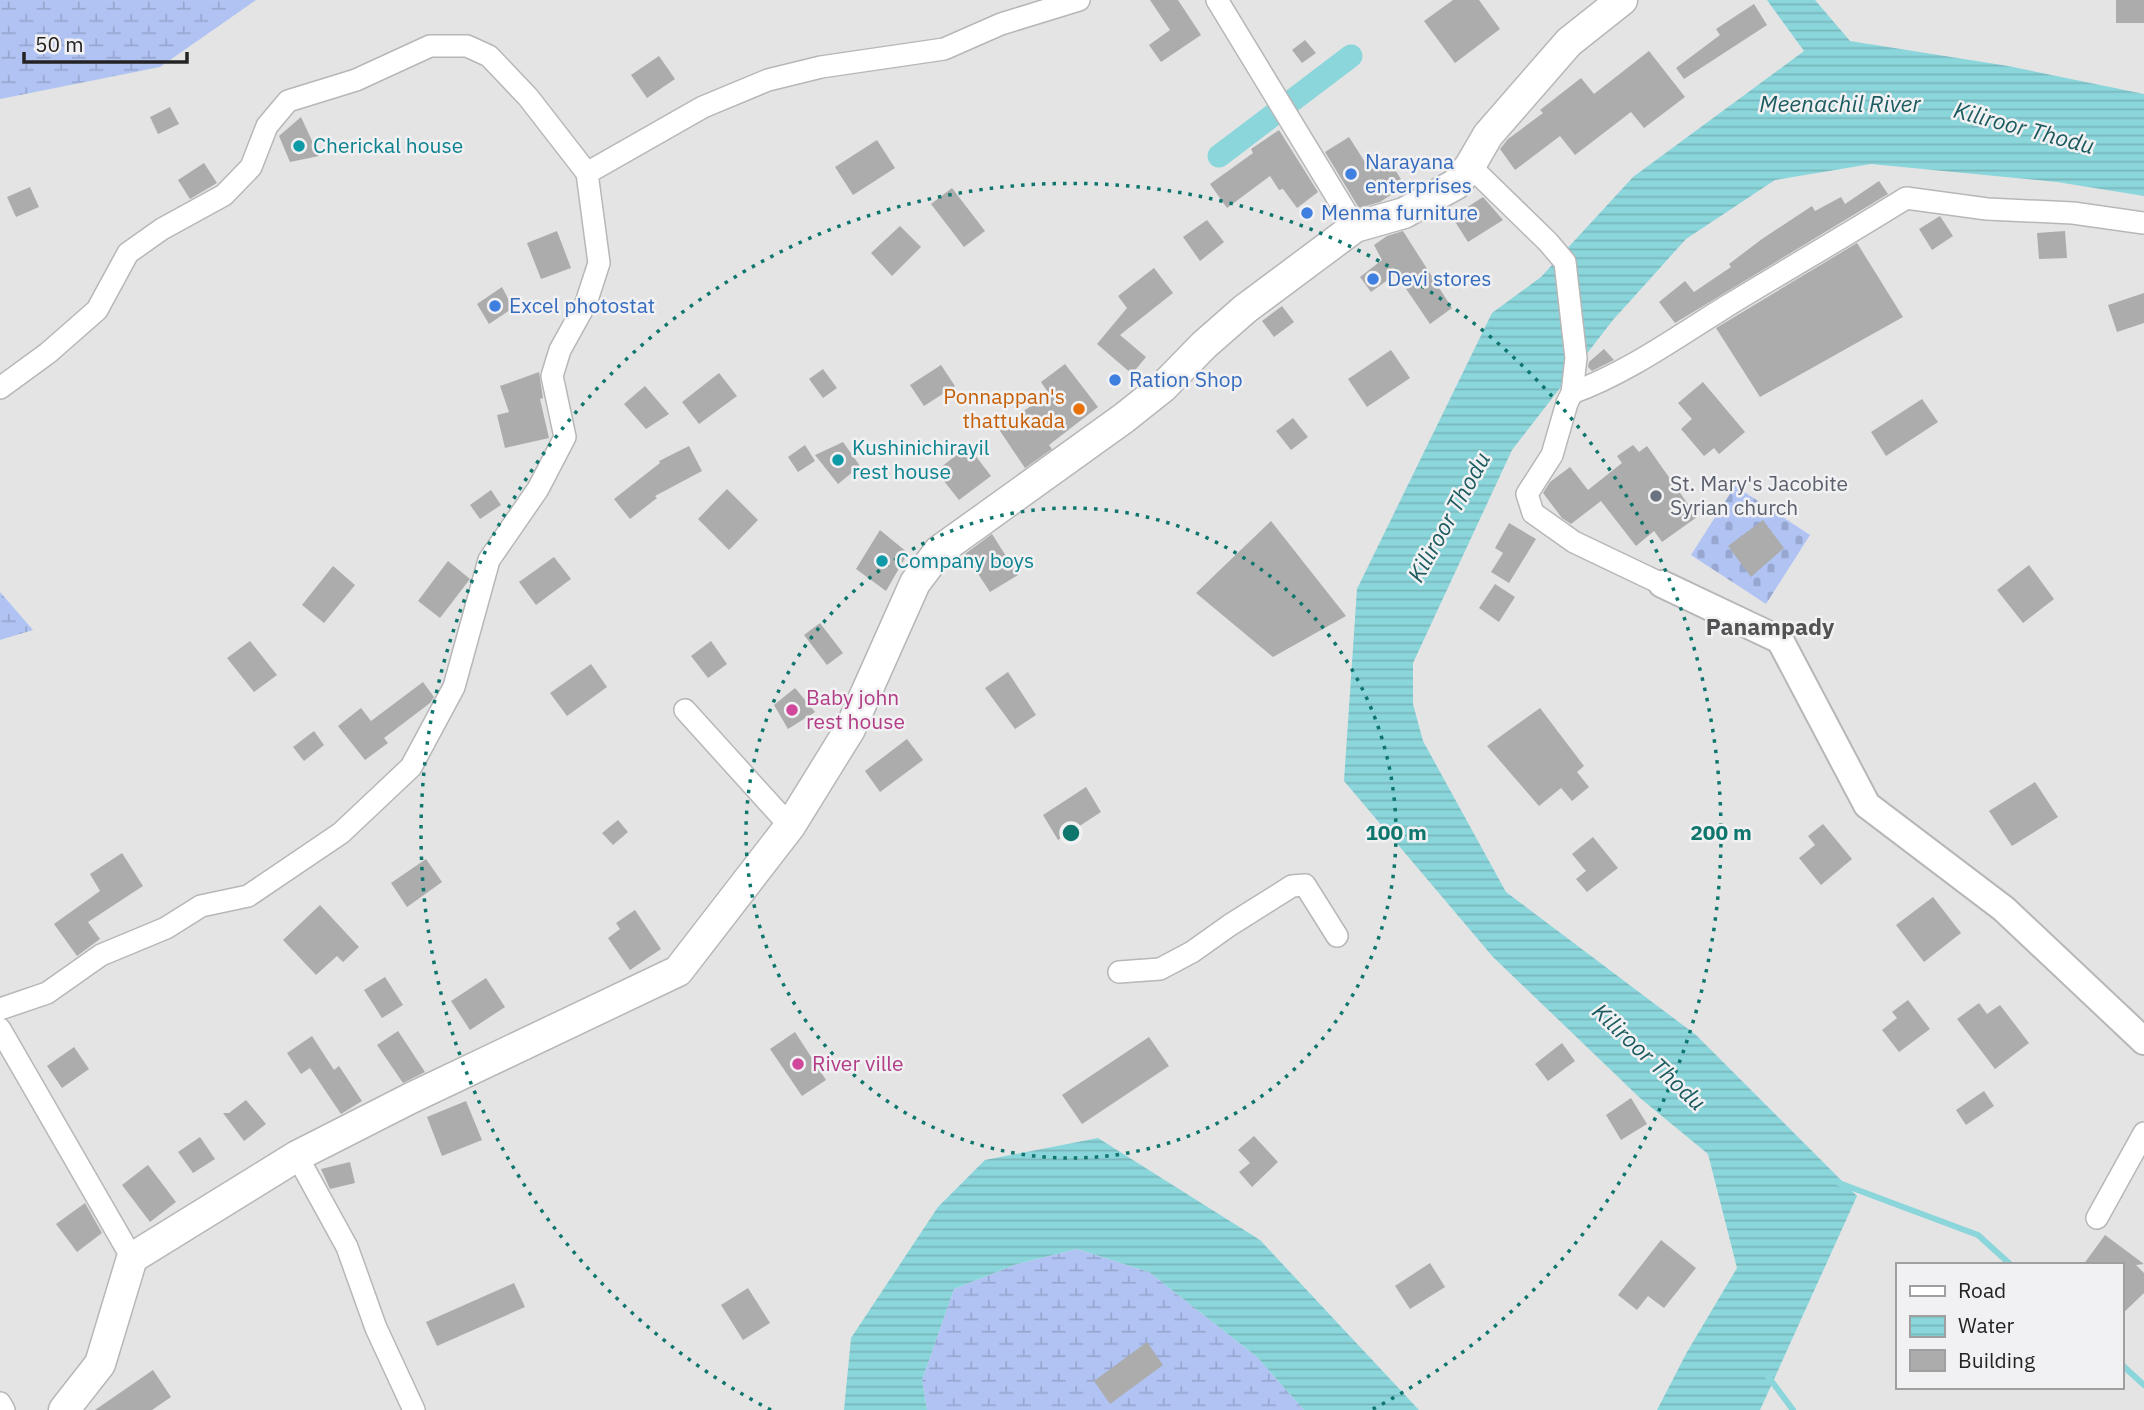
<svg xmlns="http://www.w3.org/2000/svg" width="2144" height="1410" font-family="'IBM Plex Sans',sans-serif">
	<defs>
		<pattern id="wetland-marsh" width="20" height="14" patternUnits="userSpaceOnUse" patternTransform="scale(1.75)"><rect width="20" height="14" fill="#b0c3f3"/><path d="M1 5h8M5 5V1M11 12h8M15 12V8" fill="none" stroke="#97a7d0"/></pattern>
		<pattern id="cemetery-stones" width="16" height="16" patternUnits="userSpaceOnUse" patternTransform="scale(1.75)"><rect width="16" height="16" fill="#b0c3f3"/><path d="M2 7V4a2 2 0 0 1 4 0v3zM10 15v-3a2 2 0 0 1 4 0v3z" fill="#97a7d0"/></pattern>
		<pattern id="water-rules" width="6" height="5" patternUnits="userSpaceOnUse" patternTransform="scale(1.75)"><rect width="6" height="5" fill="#8bd6db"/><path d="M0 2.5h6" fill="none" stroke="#78b7bc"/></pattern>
	</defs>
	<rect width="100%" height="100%" fill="#e4e4e5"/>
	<!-- wetland -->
	<g fill="url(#wetland-marsh)">
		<polygon points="0,0 256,0 160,67 0,99"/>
		<polygon points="0,592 33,630 0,640"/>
		<polygon points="1077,1249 1149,1272 1257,1357 1304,1410 927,1410 922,1380 954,1289 1017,1264"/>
	</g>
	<!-- cemetery -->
	<polygon fill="url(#cemetery-stones)" points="1735,486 1810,535 1766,604 1691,555"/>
	<!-- water -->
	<g fill="url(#water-rules)">
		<polygon points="1767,0 1815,0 1850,41 2008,66 2144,94 2144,196 2057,182 1871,164 1775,180 1686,239 1613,320 1512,450 1413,663 1413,704 1423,741 1506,892 1696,1035 1857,1196 1760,1410 1657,1410 1687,1352 1737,1268 1708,1154 1640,1098 1493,957 1344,781 1357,589 1492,313 1541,277 1633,177 1804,51"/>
		<polygon points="1098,1138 1260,1240 1419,1410 1304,1410 1257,1357 1149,1272 1077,1249 1017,1264 954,1289 922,1380 927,1410 844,1410 851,1338 938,1207 985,1160"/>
	</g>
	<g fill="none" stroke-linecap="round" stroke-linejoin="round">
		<!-- stream -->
		<g stroke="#8bd6db" stroke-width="6">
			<polyline points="1839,1183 1978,1235 2011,1265"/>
			<polyline points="2121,1364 2144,1385"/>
			<polyline points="1767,1375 1793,1410"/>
		</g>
		<!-- canal -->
		<polyline stroke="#8bd6db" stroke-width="23" points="1219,156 1351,56"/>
	</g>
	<!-- building -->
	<g fill="#acacad">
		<polygon points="1150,0 1178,0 1201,35 1161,62 1149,45 1170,30"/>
		<polygon points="1453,0 1479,0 1500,29 1455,63 1424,21"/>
		<rect x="2116" y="0" width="28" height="23"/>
		<polygon points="1754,4 1767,25 1684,79 1676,68 1720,35 1716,29"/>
		<polygon points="1305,40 1316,53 1302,63 1292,50"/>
		<polygon points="1649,51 1685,97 1644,128 1631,112 1575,155 1560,136 1515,170 1500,149 1508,139 1543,113 1540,110 1581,78 1594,94"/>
		<polygon points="659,56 675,79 647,98 631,75"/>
		<polygon points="170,107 179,124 158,134 150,117"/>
		<polygon points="301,117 319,156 290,162 279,136"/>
		<polygon points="1279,130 1318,192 1297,208 1283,189 1279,190 1270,176 1227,208 1210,184 1253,153 1251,149"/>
		<polygon points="1349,137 1370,170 1388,158 1405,186 1380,202 1359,208 1325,152"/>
		<polygon points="877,140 895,168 853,195 835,167"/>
		<polygon points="204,163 217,183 190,199 178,180"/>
		<polygon points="1879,181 1888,194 1675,323 1659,302 1685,281 1694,292 1731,267 1729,264 1762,239 1812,206 1815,211 1841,197 1845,204"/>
		<polygon points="30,187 39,207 16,217 7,197"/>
		<polygon points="952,188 985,231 964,247 931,204"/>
		<polygon points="1483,197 1503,220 1468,242 1452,217"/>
		<polygon points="1940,216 1953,236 1932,250 1919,229"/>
		<polygon points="1207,220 1224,242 1200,261 1183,237"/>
		<polygon points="900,226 921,247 892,276 871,253"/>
		<polygon points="557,231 571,268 541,279 527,243"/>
		<polygon points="1403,231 1452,308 1430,324 1396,274 1371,292 1360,277 1382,260 1374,245 1387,236"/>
		<polygon points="2065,231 2067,258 2039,259 2037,233"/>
		<polygon points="1857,243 1903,317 1760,397 1716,328"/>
		<polygon points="1154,268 1173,293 1120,335 1146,357 1132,374 1097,344 1127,308 1118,296"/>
		<polygon points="502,287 513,308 489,324 477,304"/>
		<polygon points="2144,293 2144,323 2117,332 2108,305"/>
		<polygon points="1282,306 1294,322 1274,337 1262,321"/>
		<polygon points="1604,349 1614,360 1592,371 1588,367 1589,362"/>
		<polygon points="1391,350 1410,378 1367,407 1348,379"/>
		<polygon points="1065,364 1098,407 1049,445 1052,449 1025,468 998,428 1049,394 1041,382"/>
		<polygon points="941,365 955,386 924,406 910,385"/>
		<polygon points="823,369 837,388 823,398 809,379"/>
		<polygon points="539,372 543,398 540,399 549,438 505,448 497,415 509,412 500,386"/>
		<polygon points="719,373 737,396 699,424 682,402"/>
		<polygon points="1703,382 1745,432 1719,454 1714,448 1704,456 1681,429 1692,419 1678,403"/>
		<polygon points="645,386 669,414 646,429 624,404"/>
		<polygon points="1922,399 1938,422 1886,456 1871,432"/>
		<polygon points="1293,418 1308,437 1291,450 1276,431"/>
		<polygon points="843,442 860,466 838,484 815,455"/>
		<polygon points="805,445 815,461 798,472 788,457"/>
		<polygon points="1633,445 1639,452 1647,446 1697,517 1662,542 1654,531 1636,546 1601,501 1571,524 1562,518 1543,493 1550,482 1570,467 1588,490 1622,463 1617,456"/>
		<polygon points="689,446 702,471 655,496 657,498 630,519 614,499 660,463 659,461"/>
		<polygon points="968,446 991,476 959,500 936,471"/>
		<polygon points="727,489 758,520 729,550 698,519"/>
		<polygon points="491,490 501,505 480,519 470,505"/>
		<polygon points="1763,520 1784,548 1751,577 1728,546"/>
		<polygon points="1271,521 1346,616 1273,657 1196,593"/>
		<polygon points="1509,523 1536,539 1509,583 1491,572 1503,553 1495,548"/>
		<polygon points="880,530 908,553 886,591 856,569"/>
		<polygon points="992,534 1018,575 990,592 965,554"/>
		<polygon points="554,557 571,579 536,605 519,582"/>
		<polygon points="448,561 470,579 440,618 418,601"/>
		<polygon points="2029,565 2054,599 2023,623 1997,590"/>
		<polygon points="333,566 355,585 324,623 302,605"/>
		<polygon points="1495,584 1515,597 1499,622 1479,608"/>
		<polygon points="820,623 843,653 827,665 804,635"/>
		<polygon points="250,641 277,675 254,692 227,658"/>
		<polygon points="711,641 727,664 708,678 691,656"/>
		<polygon points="591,664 607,687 567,716 550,693"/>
		<polygon points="1008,672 1036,715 1015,729 985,688"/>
		<polygon points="423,682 434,697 430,703 384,738 388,743 365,760 338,726 361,708 371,721"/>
		<polygon points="795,688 815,712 788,729 774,705"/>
		<polygon points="1540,708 1584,766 1577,772 1589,787 1572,801 1561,788 1539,806 1487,746"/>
		<polygon points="314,731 324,745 304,761 293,747"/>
		<polygon points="907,739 923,760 880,792 865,771"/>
		<polygon points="2035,782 2058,817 2012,846 1989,811"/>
		<polygon points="1086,787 1101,812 1058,840 1043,815"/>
		<polygon points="618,820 628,832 613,845 602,833"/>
		<polygon points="1823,824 1852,859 1821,885 1799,858 1815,845 1808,836"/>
		<polygon points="1593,837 1618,868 1587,892 1576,879 1586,871 1572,854"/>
		<polygon points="122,853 143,886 88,922 100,939 77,956 54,924 100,891 90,874"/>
		<polygon points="426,859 442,882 407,907 391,883"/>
		<polygon points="1933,897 1961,933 1924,962 1896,925"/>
		<polygon points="320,905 359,947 343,962 337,956 316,975 283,940"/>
		<polygon points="635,910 661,949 630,970 608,938 620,929 616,923"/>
		<polygon points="385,977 403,1005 382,1018 364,990"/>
		<polygon points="486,978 505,1007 470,1030 451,1001"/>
		<polygon points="1908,1000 1930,1029 1899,1052 1882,1030 1897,1018 1892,1012"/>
		<polygon points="1979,1003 1987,1014 2000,1005 2029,1043 1995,1069 1957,1019"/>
		<polygon points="398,1031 425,1072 403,1083 377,1045"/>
		<polygon points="795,1032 826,1080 802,1096 770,1049"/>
		<polygon points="312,1036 334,1070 339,1066 362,1101 341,1114 310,1068 301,1074 287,1053"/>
		<polygon points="1149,1037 1169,1066 1082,1124 1062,1095"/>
		<polygon points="1562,1043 1575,1061 1548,1081 1535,1064"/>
		<polygon points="74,1047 89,1069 62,1088 47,1066"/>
		<polygon points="1984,1091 1994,1106 1966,1125 1956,1110"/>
		<polygon points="1631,1098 1647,1124 1621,1140 1606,1115"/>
		<polygon points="246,1100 266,1124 244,1141 223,1113 229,1113"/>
		<polygon points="466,1101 482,1140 442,1156 427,1117"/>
		<polygon points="1254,1136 1278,1162 1252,1187 1239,1172 1250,1163 1238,1150"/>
		<polygon points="200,1137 215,1159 193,1173 178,1152"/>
		<polygon points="350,1162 355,1183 330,1189 321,1169"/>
		<polygon points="148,1165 176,1202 150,1222 122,1185"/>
		<polygon points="85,1203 102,1233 77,1252 56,1224"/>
		<polygon points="2105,1235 2144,1264 2136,1265 2144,1273 2144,1293 2121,1315 2121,1265 2083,1265"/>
		<polygon points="1661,1240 1696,1268 1664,1308 1648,1296 1637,1310 1618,1295"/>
		<polygon points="1430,1263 1445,1287 1410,1309 1395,1286"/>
		<polygon points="514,1283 525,1307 437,1346 426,1322"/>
		<polygon points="748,1288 770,1323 743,1340 721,1305"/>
		<polygon points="1147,1342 1163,1365 1110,1404 1094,1381"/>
		<polygon points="153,1370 171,1397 152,1410 95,1410"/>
	</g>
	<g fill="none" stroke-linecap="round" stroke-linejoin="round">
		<!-- minor casing -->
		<g stroke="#b7b7b8" stroke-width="24">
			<g id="minor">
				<polyline points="1217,0 1355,227"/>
				<polyline points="1470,166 1548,242 1565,262 1576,358 1572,393 1567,403 1552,455 1527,494 1533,513 1574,542 1662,584"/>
				<polyline points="0,388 48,353 97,310 128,253 162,229 224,195 251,167 267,126 288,101 356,80 430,46 467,46 489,56 528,97 587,173"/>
				<path d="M1572 393C1627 373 1677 337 1727 306 1786 270 1847 235 1906 198L1987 209 2073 213 2144 223"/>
				<polyline points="685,710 790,826"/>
				<polyline points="1119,972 1160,969 1192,952 1230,925 1292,886 1305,885 1337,936"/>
				<polyline points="0,1009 47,993 101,955 166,928 201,906 248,896 341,833 411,767 454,687 489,560 538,489 565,437 552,376 560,350 586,303 599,263 587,173 703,107 768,80 821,67 944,49 1001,24 1079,0"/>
				<polyline points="0,1029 132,1258"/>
				<polyline points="297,1156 347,1247 376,1328 414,1410"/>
				<polyline points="2097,1218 2144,1133"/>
				<polyline points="0,1403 4,1410"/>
			</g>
		</g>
		<!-- tertiary casing -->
		<g stroke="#b7b7b8" stroke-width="30">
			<polyline id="tertiary" points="1662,584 1780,640 1867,805 2004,909 2144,1041"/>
		</g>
		<!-- secondary casing -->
		<g stroke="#b7b7b8" stroke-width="33">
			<polyline id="secondary" points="64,1410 100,1364 132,1258 297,1156 411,1098 678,971 790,826 850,729 915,583 939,551 1124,418 1163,387 1204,345 1245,309 1355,227 1404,213 1456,184 1470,166 1488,135 1569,42 1622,0"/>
		</g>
		<!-- minor -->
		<use href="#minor" stroke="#fff" stroke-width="21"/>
		<!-- tertiary -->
		<use href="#tertiary" stroke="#fff" stroke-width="26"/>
		<!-- secondary -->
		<use href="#secondary" stroke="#fff" stroke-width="30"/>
	</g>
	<!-- distance rings -->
	<g fill="none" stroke="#0f766e" stroke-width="3.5" stroke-dasharray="3.5 7">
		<circle cx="1071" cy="833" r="325"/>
		<path d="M771 1410A650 650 0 1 1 1371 1410"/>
	</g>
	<!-- markers -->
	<g fill="#0f9aa8" stroke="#f1f1f3" stroke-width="2.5">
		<circle cx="299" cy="146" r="7"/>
		<circle cx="838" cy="460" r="7"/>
		<circle cx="882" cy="561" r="7"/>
	</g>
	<g fill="#3f7fe0" stroke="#f1f1f3" stroke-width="2.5">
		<circle cx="1351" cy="174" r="7"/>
		<circle cx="1307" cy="213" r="7"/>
		<circle cx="1373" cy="279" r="7"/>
		<circle cx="495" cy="306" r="7"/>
		<circle cx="1115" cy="380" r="7"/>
	</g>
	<circle fill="#e8710a" stroke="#f1f1f3" stroke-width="2.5" cx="1079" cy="409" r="7"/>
	<circle fill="#6b7280" stroke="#f1f1f3" stroke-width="2.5" cx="1656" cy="496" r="7"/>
	<g fill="#d1479c" stroke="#f1f1f3" stroke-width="2.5">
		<circle cx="792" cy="710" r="7"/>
		<circle cx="798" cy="1064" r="7"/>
	</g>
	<g text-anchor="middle" stroke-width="5" stroke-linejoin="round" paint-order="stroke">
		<!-- culture labels -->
		<g font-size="21" fill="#0d838f" stroke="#f1f1f3" text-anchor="start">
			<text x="313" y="153">Cherickal house</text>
			<text x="852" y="455">Kushinichirayil<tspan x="852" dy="24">rest house</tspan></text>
			<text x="896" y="568">Company boys</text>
		</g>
		<!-- shop labels -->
		<g font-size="21" fill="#366cbe" stroke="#f1f1f3" text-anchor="start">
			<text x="1365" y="169">Narayana<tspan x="1365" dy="24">enterprises</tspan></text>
			<text x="1321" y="220">Menma furniture</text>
			<text x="1387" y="286">Devi stores</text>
			<text x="509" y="313">Excel photostat</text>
			<text x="1129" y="387">Ration Shop</text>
		</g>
		<!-- food labels -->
		<g font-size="21" fill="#c56008" stroke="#f1f1f3" text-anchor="end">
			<text x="1065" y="404">Ponnappan's<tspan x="1065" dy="24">thattukada</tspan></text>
		</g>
		<!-- worship labels -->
		<g font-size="21" fill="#5b616d" stroke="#f1f1f3" text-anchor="start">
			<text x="1670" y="491">St. Mary's Jacobite<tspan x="1670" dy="24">Syrian church</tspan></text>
		</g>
		<!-- hotel labels -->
		<g font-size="21" fill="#b23c85" stroke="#f1f1f3" text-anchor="start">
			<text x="806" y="705">Baby john<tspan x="806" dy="24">rest house</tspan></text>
			<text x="812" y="1071">River ville</text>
		</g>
		<!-- water labels -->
		<g font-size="23" font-style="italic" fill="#1c5b5f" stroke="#f1f1f3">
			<text x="1840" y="112">Meenachil River</text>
			<text transform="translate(2024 128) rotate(15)" y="8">Kiliroor Thodu</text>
			<text transform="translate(1449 517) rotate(-61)" y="8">Kiliroor Thodu</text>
			<text transform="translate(1649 1057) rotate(43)" y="8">Kiliroor Thodu</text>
		</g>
		<!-- neighbourhood labels -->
		<g font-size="23" font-weight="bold" fill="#525253" stroke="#f1f1f3">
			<text x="1770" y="635">Panampady</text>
		</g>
	</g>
	<circle cx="1071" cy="833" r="10" fill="#0f766e" stroke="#f1f1f3" stroke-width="3.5"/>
	<g font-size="21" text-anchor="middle" font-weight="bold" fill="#0f766e" stroke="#f1f1f3" stroke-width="5" stroke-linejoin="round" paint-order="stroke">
		<text x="1396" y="840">100 m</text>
		<text x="1721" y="840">200 m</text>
	</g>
	<!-- legend -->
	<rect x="1896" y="1263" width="228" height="126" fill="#f1f1f3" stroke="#9f9fa0" stroke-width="2"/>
	<rect x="1910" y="1286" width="35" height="10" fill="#ffffff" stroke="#9f9fa0" stroke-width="2"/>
	<text x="1958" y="1298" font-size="21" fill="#232323">Road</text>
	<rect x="1910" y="1316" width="35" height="21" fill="url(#water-rules)" stroke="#9f9fa0" stroke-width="2"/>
	<text x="1958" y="1333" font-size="21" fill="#232323">Water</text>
	<rect x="1910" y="1350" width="35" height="21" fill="#acacad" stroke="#9f9fa0" stroke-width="2"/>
	<text x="1958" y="1368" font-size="21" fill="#232323">Building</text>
	<!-- scale -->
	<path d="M24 52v10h163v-10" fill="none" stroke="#232323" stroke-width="3.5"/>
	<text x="35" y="52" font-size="21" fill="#232323" stroke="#f1f1f3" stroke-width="5" paint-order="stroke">50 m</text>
</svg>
